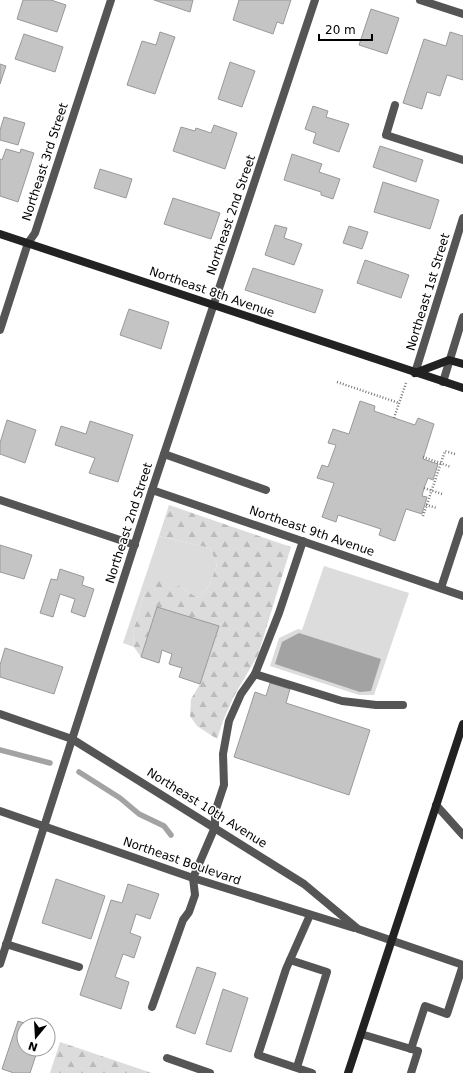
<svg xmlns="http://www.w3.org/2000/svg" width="463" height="1073" font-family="'DejaVu Sans',sans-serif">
	<defs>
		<pattern id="forest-firs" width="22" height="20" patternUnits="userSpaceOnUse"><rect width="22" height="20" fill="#dcdcdc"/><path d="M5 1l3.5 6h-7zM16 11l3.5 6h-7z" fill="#bbb"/></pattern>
	</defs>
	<rect width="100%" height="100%" fill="#fff"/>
	<!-- grass -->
	<g fill="#dcdcdc">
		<polygon points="159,536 210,548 217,565 209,586 198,598 179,586 145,591 133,632 134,647 123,643"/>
		<polygon points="324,566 409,593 374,695 359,695 270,666 279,638 298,629 302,630"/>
	</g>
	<!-- forest -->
	<g fill="url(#forest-firs)">
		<polygon points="169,505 291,547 258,655 234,696 223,721 217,739 197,726 190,716 191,699 200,684 219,626 157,607 141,657 134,647 133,632 145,591 157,579 179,586 198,598 209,586 217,565 210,548 159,536"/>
		<polygon points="60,1042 152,1073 50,1073"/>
	</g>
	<!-- water -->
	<polygon fill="#a3a3a3" points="299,633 381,659 371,691 360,692 275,664 282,642"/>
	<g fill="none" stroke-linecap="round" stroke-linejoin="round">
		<!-- stream -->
		<g stroke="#a3a3a3" stroke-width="5.5">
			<polyline points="0,750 50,763"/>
			<polyline points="79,772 120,798 139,814 164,826 171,835"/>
		</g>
	</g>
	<!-- building -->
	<g fill="#c4c4c4" stroke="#999">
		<polygon points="23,0 51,0 66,5 57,32 17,19"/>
		<polygon points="154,0 193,0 190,12"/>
		<polygon points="239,0 291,0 283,24 277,22 273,34 233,20"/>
		<polygon points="371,9 399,18 387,54 359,45"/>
		<polygon points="160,32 175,37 155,94 127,85 142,41 156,45"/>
		<polygon points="450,32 463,36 463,80 447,75 440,96 427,92 422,109 403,103 424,39 446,46"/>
		<polygon points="24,34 63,47 55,72 15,59"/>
		<polygon points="230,62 255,71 242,107 218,99"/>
		<polygon points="0,64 6,66 0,84"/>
		<polygon points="313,106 328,111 326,117 349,124 339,152 313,143 316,133 305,129"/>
		<polygon points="4,117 25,123 18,145 0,140 0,130"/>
		<polygon points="214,125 237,133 225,169 173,151 181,127 195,131 196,128 211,133"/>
		<polygon points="380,146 423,160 416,182 373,167"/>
		<polygon points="6,149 20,153 21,149 34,153 18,202 0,196 0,159 2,160"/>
		<polygon points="292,154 322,164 319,172 340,179 333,199 321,195 321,192 284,180"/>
		<polygon points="100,169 132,179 126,198 94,188"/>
		<polygon points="383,182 439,200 430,229 374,212"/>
		<polygon points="173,198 220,213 211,239 164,224"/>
		<polygon points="275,225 287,228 284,238 302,244 294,265 265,255"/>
		<polygon points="349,226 368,232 362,249 343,243"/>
		<polygon points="365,260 409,275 401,298 357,283"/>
		<polygon points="253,268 323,290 315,313 245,290"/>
		<polygon points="129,309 169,322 161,349 120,335"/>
		<polygon points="360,401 375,406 374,411 415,425 418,418 434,424 423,459 438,464 433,480 428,478 424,488 422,496 427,497 422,514 406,509 395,541 379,535 381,529 338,515 336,522 322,517 334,483 317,478 322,465 328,467 336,445 328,443 333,429 349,434"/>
		<polygon points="7,420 36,430 25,463 0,454 0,443"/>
		<polygon points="90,421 133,435 118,482 89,473 95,458 55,445 61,426 86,434"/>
		<polygon points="0,545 32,555 24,579 0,572"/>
		<polygon points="60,569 84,577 82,585 94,589 85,617 71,612 75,599 60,594 53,617 40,613 51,579 57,580"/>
		<polygon points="157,607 219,626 200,684 179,677 182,668 169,664 172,654 162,650 159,663 141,657"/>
		<polygon points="5,648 63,667 54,694 0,677 0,665"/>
		<polygon points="270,683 290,689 286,703 370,730 349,795 234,757 255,692 266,696"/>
		<polygon points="56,879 105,896 91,939 42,923"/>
		<polygon points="128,884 159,894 150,919 136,914 130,933 141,937 134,958 123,954 115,977 129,982 121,1009 80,995 111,900 122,903"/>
		<polygon points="197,967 216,973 195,1034 176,1027"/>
		<polygon points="223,989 248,998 231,1052 206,1044"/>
		<polygon points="18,1021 30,1025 24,1025 24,1049 38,1049 30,1073 14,1073 2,1069"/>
	</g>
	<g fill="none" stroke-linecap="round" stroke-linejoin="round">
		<!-- path -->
		<g stroke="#777" stroke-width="2.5" stroke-dasharray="1 2" stroke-linecap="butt">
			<polyline points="337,382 399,403"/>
			<polyline points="394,418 406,383"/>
			<polyline points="423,457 451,467"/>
			<polyline points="424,488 442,494"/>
			<polyline points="426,505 437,508"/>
			<polyline points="423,516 445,451 455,454"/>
		</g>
		<!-- lane -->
		<g stroke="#555" stroke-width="8">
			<polyline points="395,105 386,135 463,160"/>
			<polyline points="164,454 266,490"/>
			<polyline points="441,588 463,521"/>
			<polyline points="255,674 279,613 303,541"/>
			<polyline points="436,805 463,835"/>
			<polyline points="310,915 286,969 258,1055 312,1073"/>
			<polyline points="6,944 79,967"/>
			<polyline points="290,960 327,972 297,1067"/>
			<polyline points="152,1007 183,920 189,912 195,895 193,878 215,827 215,812 224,785 223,754 229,721 241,694 255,674 342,701 376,705 403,705"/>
			<polyline points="361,1034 418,1051 411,1073"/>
			<polyline points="411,1049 425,1006 447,1014 463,965"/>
			<polyline points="167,1058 210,1073"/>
		</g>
		<!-- street -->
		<g stroke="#555" stroke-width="8">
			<polyline points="420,0 463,14"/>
			<polyline points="0,330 28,243 35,233 111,0"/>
			<polyline points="415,373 463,218"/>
			<polyline points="443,382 463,317"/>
			<polyline points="152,490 463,596"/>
			<polyline points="0,500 135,545"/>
			<polyline points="0,714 72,739 304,884 358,929 463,965"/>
			<polyline points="0,811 193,878 354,928"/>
			<polyline points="0,964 152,490 315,0"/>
		</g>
		<!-- secondary -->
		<g stroke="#222" stroke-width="8">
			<polyline points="0,234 463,388"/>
			<polyline points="415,373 449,360 463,364"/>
			<polyline points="348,1073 463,724"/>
		</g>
	</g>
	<g text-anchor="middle" stroke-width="3" stroke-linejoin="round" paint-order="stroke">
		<!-- street labels -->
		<g font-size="12" fill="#000" stroke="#fff">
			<text transform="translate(45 162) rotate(-72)" y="4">Northeast 3rd Street</text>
			<text transform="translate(231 215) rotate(-71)" y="4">Northeast 2nd Street</text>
			<text transform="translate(212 292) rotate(19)" y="4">Northeast 8th Avenue</text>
			<text transform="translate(428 292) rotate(-73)" y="4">Northeast 1st Street</text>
			<text transform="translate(129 523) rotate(-72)" y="4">Northeast 2nd Street</text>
			<text transform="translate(312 531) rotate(19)" y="4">Northeast 9th Avenue</text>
			<text transform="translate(207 808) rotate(32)" y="4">Northeast 10th Avenue</text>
			<text transform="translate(182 861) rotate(19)" y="4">Northeast Boulevard</text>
		</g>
	</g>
	<!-- north arrow -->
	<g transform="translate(36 1037) rotate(198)"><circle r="19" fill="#ffffff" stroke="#999999"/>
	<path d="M0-3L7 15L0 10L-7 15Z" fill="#000000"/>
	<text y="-6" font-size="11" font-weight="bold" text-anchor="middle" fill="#000000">N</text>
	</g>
	<!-- scale -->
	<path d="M319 34v6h53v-6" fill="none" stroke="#000000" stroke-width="2"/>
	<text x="325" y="34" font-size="12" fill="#000000" stroke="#ffffff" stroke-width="3" paint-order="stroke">20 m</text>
</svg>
